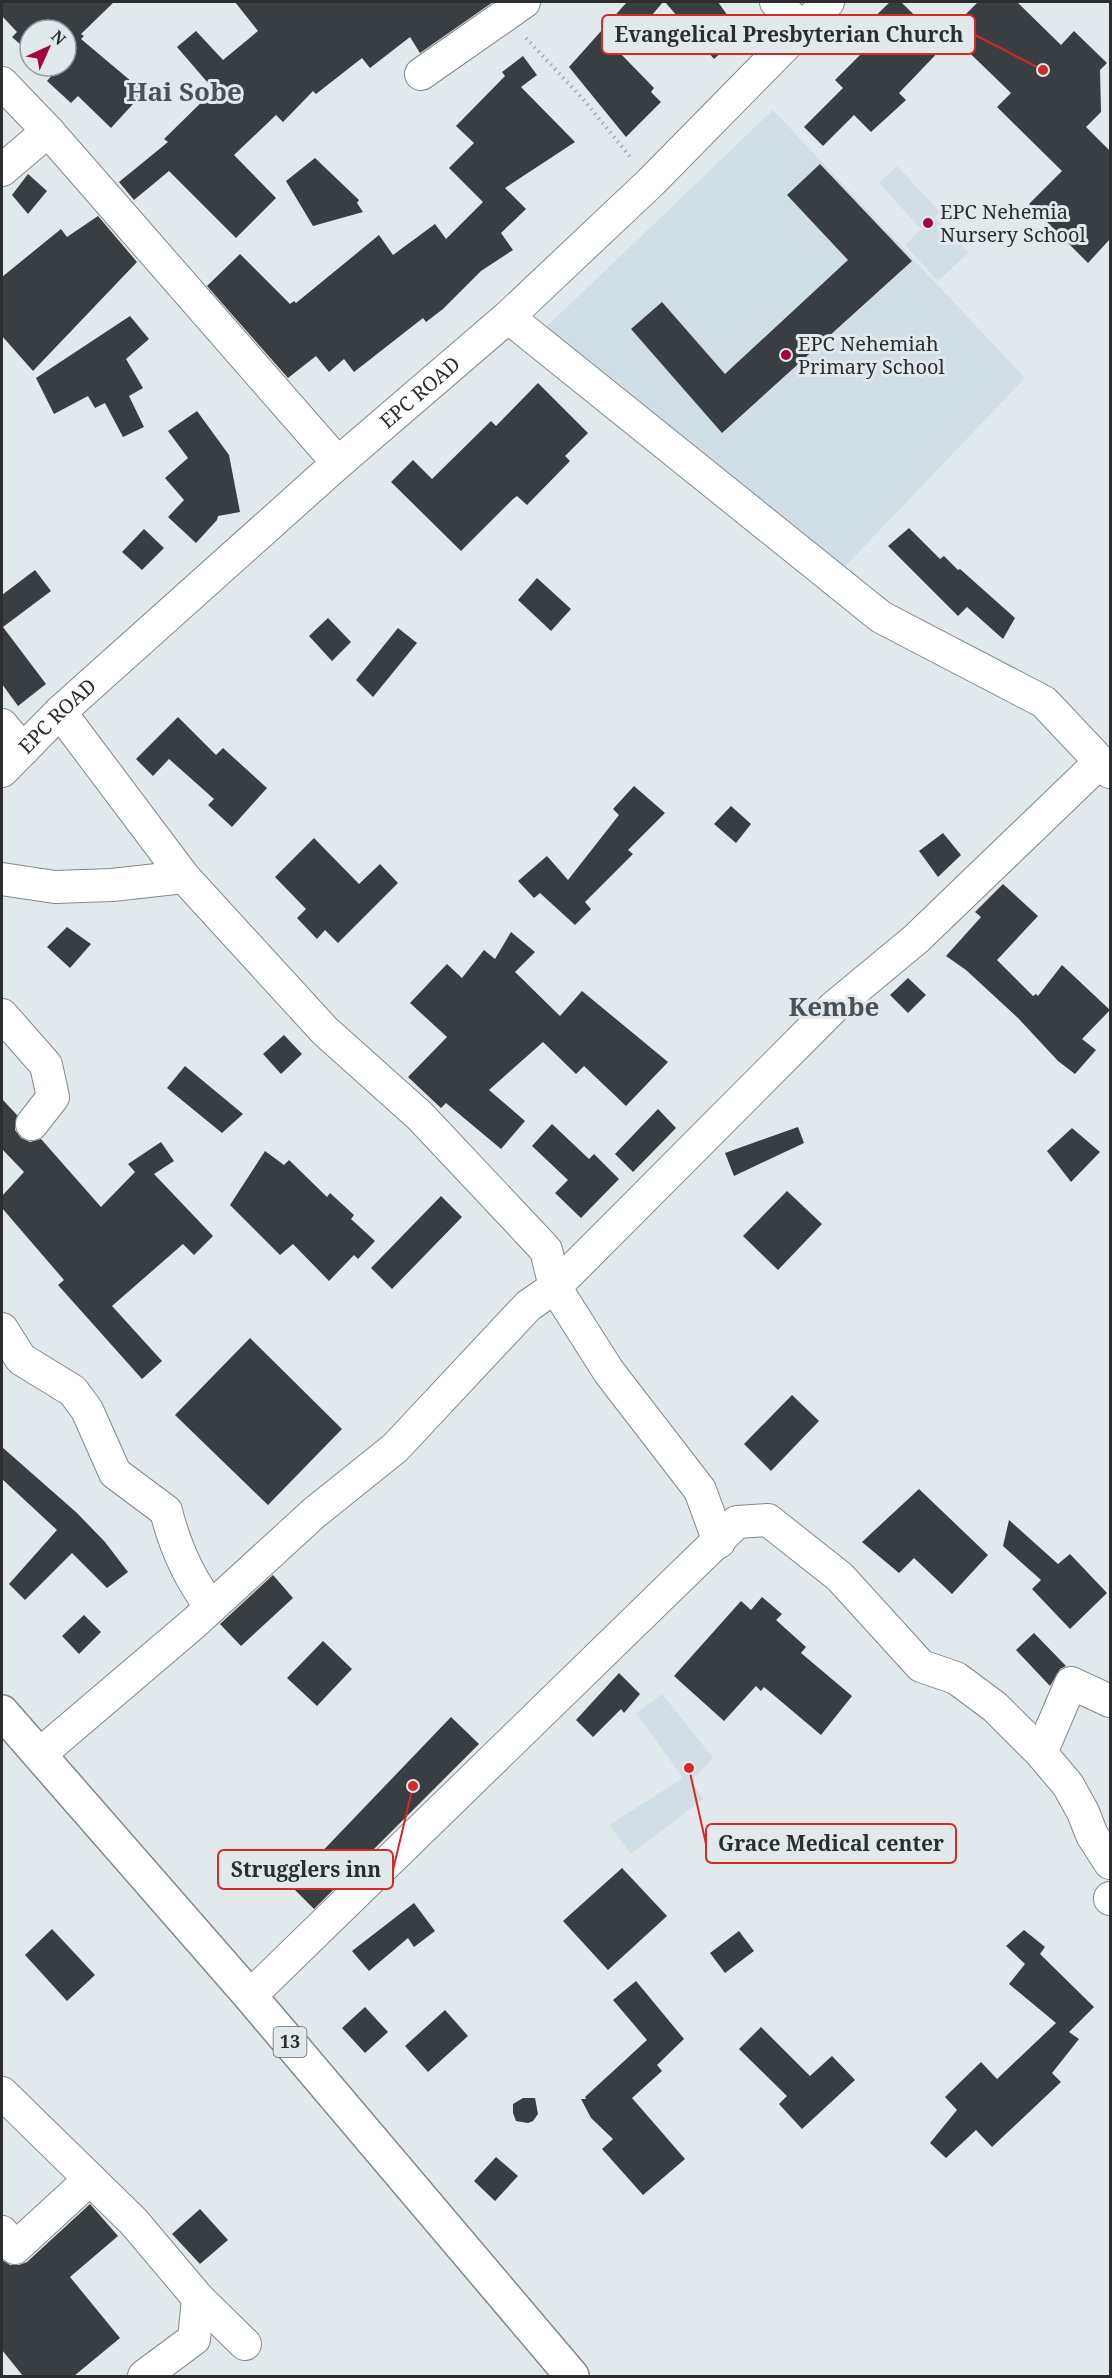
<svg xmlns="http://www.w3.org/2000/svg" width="1112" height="2378" font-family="'Noto Serif',serif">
	<rect width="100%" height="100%" fill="#e2e9ed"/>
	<!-- built -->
	<g fill="#d1dee6">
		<polygon points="773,110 1025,378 837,575 541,332"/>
		<polygon points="897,166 940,212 935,217 968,253 938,281 905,245 921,229 879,183"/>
		<polygon points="662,1694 713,1758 691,1781 703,1799 631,1854 609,1825 683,1778 636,1713"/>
	</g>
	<!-- building -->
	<g fill="#383e41">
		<polygon points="2,2 114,2 81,34 84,36 81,39 144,92 111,128 78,96 71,103 47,81 53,74 45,66 66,66 66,30 30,30 30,53 12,37 17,32 2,16"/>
		<polygon points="235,2 493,2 420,53 410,37 370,68 362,58 316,94 313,91 283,122 276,115 234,155 276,198 236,238 169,171 134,200 119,182 168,142 164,139 214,90 177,47 196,31 223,60 258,31"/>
		<polygon points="627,2 663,2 620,53 654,88 651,92 661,102 626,137 569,67"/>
		<polygon points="665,2 718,2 728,16 716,25 732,43 714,59"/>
		<polygon points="890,2 901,2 945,45 899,93 906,100 871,132 854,115 823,146 804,127 843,88 835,80 875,40 863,28"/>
		<polygon points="978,2 1017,2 1061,45 1074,31 1107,63 1100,70 1101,112 1086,127 1110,151 1110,239 1088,263 1029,204 1062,171 997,107 1011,93 948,32"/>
		<polygon points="523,56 537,75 521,87 575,142 505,188 526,209 501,233 513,250 481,271 443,309 426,322 423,318 354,372 344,359 329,372 316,356 288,378 207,286 240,254 290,304 294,301 296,303 379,235 393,255 435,224 446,239 483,202 449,168 474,143 456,126 505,76 502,72"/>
		<polygon points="315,158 359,200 357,203 363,212 313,226 286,181"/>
		<polygon points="820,164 912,261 722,433 631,329 662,302 725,374 848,260 787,195"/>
		<polygon points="28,174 47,191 28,214 12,195"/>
		<polygon points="98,216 137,262 33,371 2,336 2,277 61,229 67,237"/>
		<polygon points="130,316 149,339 126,359 143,388 129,396 144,427 123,437 105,403 95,408 88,396 54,414 36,378"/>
		<polygon points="538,383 588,433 565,456 570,461 527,505 517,496 513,499 461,551 391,482 413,460 432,479 491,421 496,426"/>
		<polygon points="197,411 229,455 240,512 218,516 217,520 196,543 168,517 184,500 165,478 188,458 168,431"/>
		<polygon points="909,528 940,559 944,556 958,570 960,569 1015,618 1003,639 967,607 958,616 888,546"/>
		<polygon points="144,529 164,548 142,570 122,552"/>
		<polygon points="35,570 51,591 3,627 46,684 18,706 2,684 2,595"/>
		<polygon points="537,578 571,609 551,631 518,600"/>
		<polygon points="328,618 351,642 332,661 309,636"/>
		<polygon points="398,628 417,643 373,697 356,680"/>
		<polygon points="178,717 216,755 223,748 267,788 232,827 208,805 214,799 169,759 153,776 136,759"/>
		<polygon points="634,786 665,813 628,850 633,854 585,902 591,909 575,925 540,893 534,898 518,881 547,856 568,880 619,815 613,809"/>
		<polygon points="731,806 751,824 736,843 714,824"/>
		<polygon points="943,833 961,855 938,877 919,851"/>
		<polygon points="314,838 359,884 380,864 398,883 338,943 325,930 317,939 297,918 306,909 275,877"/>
		<polygon points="1003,884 1038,916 997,960 1033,996 1036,994 1038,996 1062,965 1110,1010 1082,1039 1096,1050 1075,1074 1058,1061 1018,1018 966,970 946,956 981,917 975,912"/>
		<polygon points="67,927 91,944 70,968 47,947"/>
		<polygon points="511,932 535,952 515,972 560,1016 582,991 668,1062 626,1106 584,1066 576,1074 543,1042 489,1090 525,1121 501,1149 446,1103 441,1108 408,1077 447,1037 410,1003 447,964 462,978 484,950 495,959"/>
		<polygon points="908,978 926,995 908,1013 890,995"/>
		<polygon points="284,1035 302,1054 281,1074 263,1054"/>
		<polygon points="185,1066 243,1114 222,1133 167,1088"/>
		<polygon points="2,1099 17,1115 15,1130 21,1138 30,1142 41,1139 101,1207 135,1172 128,1164 161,1142 174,1161 154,1174 213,1236 194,1255 183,1244 112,1306 162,1361 142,1379 58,1285 64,1280 2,1208 2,1196 24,1172 2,1149"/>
		<polygon points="658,1109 676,1128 633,1172 615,1154"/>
		<polygon points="552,1124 589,1159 594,1154 619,1179 581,1218 555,1193 568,1180 532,1146"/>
		<polygon points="798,1127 804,1143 734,1176 725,1153"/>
		<polygon points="1072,1128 1100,1152 1071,1182 1047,1151"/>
		<polygon points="265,1151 284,1165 289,1160 327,1197 330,1193 354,1215 351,1219 375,1241 358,1259 354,1255 329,1281 293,1244 280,1255 230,1205"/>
		<polygon points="787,1191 822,1224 778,1270 743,1236"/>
		<polygon points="441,1196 462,1217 392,1289 371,1268"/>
		<polygon points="250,1338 342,1429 268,1505 175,1415"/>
		<polygon points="792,1395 819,1421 771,1471 744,1444"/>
		<polygon points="2,1447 77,1513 105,1542 128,1572 107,1588 72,1553 25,1600 9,1584 57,1530 2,1479"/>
		<polygon points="919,1489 988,1555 952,1594 914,1558 899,1573 862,1542"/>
		<polygon points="1009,1520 1058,1564 1070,1554 1107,1593 1070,1629 1032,1589 1041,1580 1003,1546"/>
		<polygon points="273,1575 293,1598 241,1646 220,1624"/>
		<polygon points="762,1597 782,1614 776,1620 806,1647 801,1653 852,1696 821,1735 764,1687 761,1691 756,1686 724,1721 674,1676 741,1601 751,1610"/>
		<polygon points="84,1615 101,1632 79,1654 62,1636"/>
		<polygon points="1034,1633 1066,1666 1060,1669 1050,1686 1016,1650"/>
		<polygon points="323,1641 352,1669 317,1706 287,1678"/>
		<polygon points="619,1673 640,1694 624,1713 621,1709 593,1737 576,1720"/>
		<polygon points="451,1717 479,1744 314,1909 290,1885"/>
		<polygon points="622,1868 667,1916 608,1970 563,1921"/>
		<polygon points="414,1903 435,1931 414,1947 408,1938 369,1971 352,1951"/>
		<polygon points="52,1929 95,1975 67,2001 25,1955"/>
		<polygon points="1024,1930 1045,1947 1040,1954 1094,2007 1069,2032 1079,2039 1052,2073 1061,2082 992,2147 976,2130 946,2158 930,2143 957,2110 945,2097 981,2062 997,2079 1056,2023 1009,1984 1025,1964 1006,1946"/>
		<polygon points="739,1931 754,1951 725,1973 710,1953"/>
		<polygon points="636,1981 684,2039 657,2065 662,2071 632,2098 685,2159 643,2195 602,2149 613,2139 591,2118 581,2099 586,2099 585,2097 647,2040 613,2000"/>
		<polygon points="365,2007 388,2032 365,2053 342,2028"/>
		<polygon points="445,2010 468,2036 428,2072 405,2046"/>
		<polygon points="761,2027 810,2076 832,2056 855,2080 802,2129 779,2104 787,2096 739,2049"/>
		<polygon points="523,2098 535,2098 538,2114 533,2121 528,2123 516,2121 513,2113 513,2104"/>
		<polygon points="496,2157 518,2176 495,2201 474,2181"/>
		<polygon points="90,2204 118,2236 70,2277 120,2338 74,2376 23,2376 2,2350 2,2260 10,2265 19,2265 27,2262"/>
		<polygon points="200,2209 228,2240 200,2264 172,2234"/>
	</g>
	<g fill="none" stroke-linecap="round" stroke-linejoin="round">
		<!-- minor casing -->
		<g stroke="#82888b" stroke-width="34">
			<g id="minor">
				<polyline points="776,2 802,29"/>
				<polyline points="421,74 524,2"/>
				<polyline points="2,83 48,131 338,463"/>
				<polyline points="2,170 48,131"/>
				<polyline points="508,317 881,617 1044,702 1110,772"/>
				<polyline points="60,712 184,877 325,1031 420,1116 546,1250 555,1287 834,1007 916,939 1099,763"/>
				<polyline points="2,725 23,750"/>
				<path id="s1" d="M2 771 60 712 338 463 508 317 651 182 828 2"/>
				<polyline points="2,879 55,887 112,885 184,877"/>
				<polyline points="2,1015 46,1065 53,1097 32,1124"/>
				<path d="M2 1329 21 1359 73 1391 87 1410 115 1473 166 1511C175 1547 188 1577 211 1607"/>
				<polyline points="1041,1753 1071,1683 1110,1701"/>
				<polyline points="39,1755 194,1623 314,1513 395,1448 528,1306 555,1287 609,1372 700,1490 719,1542"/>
				<polyline points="1110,1898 1110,1899"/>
				<polyline points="250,1996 737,1522 768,1520 840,1577 921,1666 956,1678 995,1707 1041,1753 1068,1785 1083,1812 1092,1835 1110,1863"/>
				<polyline points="2,2093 134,2222 198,2298 245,2344"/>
				<polyline points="2,2232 15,2248 90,2179"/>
				<polyline points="144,2376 194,2339 198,2298"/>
			</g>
		</g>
		<!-- major casing -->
		<g stroke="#82888b" stroke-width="36">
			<polyline id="major" points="2,1712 250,1996 572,2376"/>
		</g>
		<!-- path -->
		<polyline stroke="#a5aaae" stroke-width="4" stroke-dasharray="1.5 4.5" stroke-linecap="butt" points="526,38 583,99 632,159"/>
		<!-- minor -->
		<use href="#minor" stroke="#fff" stroke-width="32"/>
		<!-- major -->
		<use href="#major" stroke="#fff" stroke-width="33"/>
	</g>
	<!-- markers -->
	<g fill="#a3053a" stroke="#e2e9ed" stroke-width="2">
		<circle cx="928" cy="223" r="6"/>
		<circle cx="786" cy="355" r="6"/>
	</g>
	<g text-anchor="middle" stroke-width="6" stroke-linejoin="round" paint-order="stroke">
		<!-- shield labels -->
		<rect fill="#e2e9ed" stroke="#626568" stroke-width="1.5" x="273.5" y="2027" width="33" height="30" rx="4.5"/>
		<g font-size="18" font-weight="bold" fill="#2b2d2f">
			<text x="290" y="2048">13</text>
		</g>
		<!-- poi labels -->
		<g font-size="20" fill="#2b2d2f" stroke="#e2e9ed" text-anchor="start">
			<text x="940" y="219">EPC Nehemia<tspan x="940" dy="23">Nursery School</tspan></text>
			<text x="798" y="351">EPC Nehemiah<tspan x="798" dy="23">Primary School</tspan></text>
		</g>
		<!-- street labels -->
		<g font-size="20" fill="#2b2d2f" stroke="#e2e9ed">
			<text dy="7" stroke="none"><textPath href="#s1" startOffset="564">EPC ROAD</textPath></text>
			<text dy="7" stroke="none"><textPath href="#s1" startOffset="78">EPC ROAD</textPath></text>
		</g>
		<!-- district labels -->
		<g font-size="26" font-weight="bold" fill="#4a5053" stroke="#e2e9ed">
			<text x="184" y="101">Hai Sobe</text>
			<text x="834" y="1016">Kembe</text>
		</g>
	</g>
	<!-- callouts -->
	<path fill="none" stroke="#d62828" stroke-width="2" d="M1043 70L975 35M689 1768L706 1844M413 1786L393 1870"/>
	<g fill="#d62828" stroke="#e2e9ed" stroke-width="2">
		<circle cx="1043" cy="70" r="6"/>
		<circle cx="689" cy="1768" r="6"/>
		<circle cx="413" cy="1786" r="6"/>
	</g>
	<g fill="#e2e9ed" stroke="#d62828" stroke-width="2">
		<rect x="602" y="15" width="373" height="39" rx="6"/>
		<rect x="706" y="1824" width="250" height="39" rx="6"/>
		<rect x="218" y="1850" width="175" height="39" rx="6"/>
	</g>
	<g font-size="21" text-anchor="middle" font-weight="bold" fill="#2b2d2f">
		<text x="789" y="42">Evangelical Presbyterian Church</text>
		<text x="831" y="1851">Grace Medical center</text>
		<text x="306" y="1877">Strugglers inn</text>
	</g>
	<!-- border -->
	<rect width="1112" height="2378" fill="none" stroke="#2b2d2f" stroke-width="6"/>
	<!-- north arrow -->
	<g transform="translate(48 48) rotate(45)"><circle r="28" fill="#e2e9ed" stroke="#999ea1" stroke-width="1.5"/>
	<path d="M0-4.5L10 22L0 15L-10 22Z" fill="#a3053a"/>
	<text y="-9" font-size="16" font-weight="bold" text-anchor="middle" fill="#2b2d2f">N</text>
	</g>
</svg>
